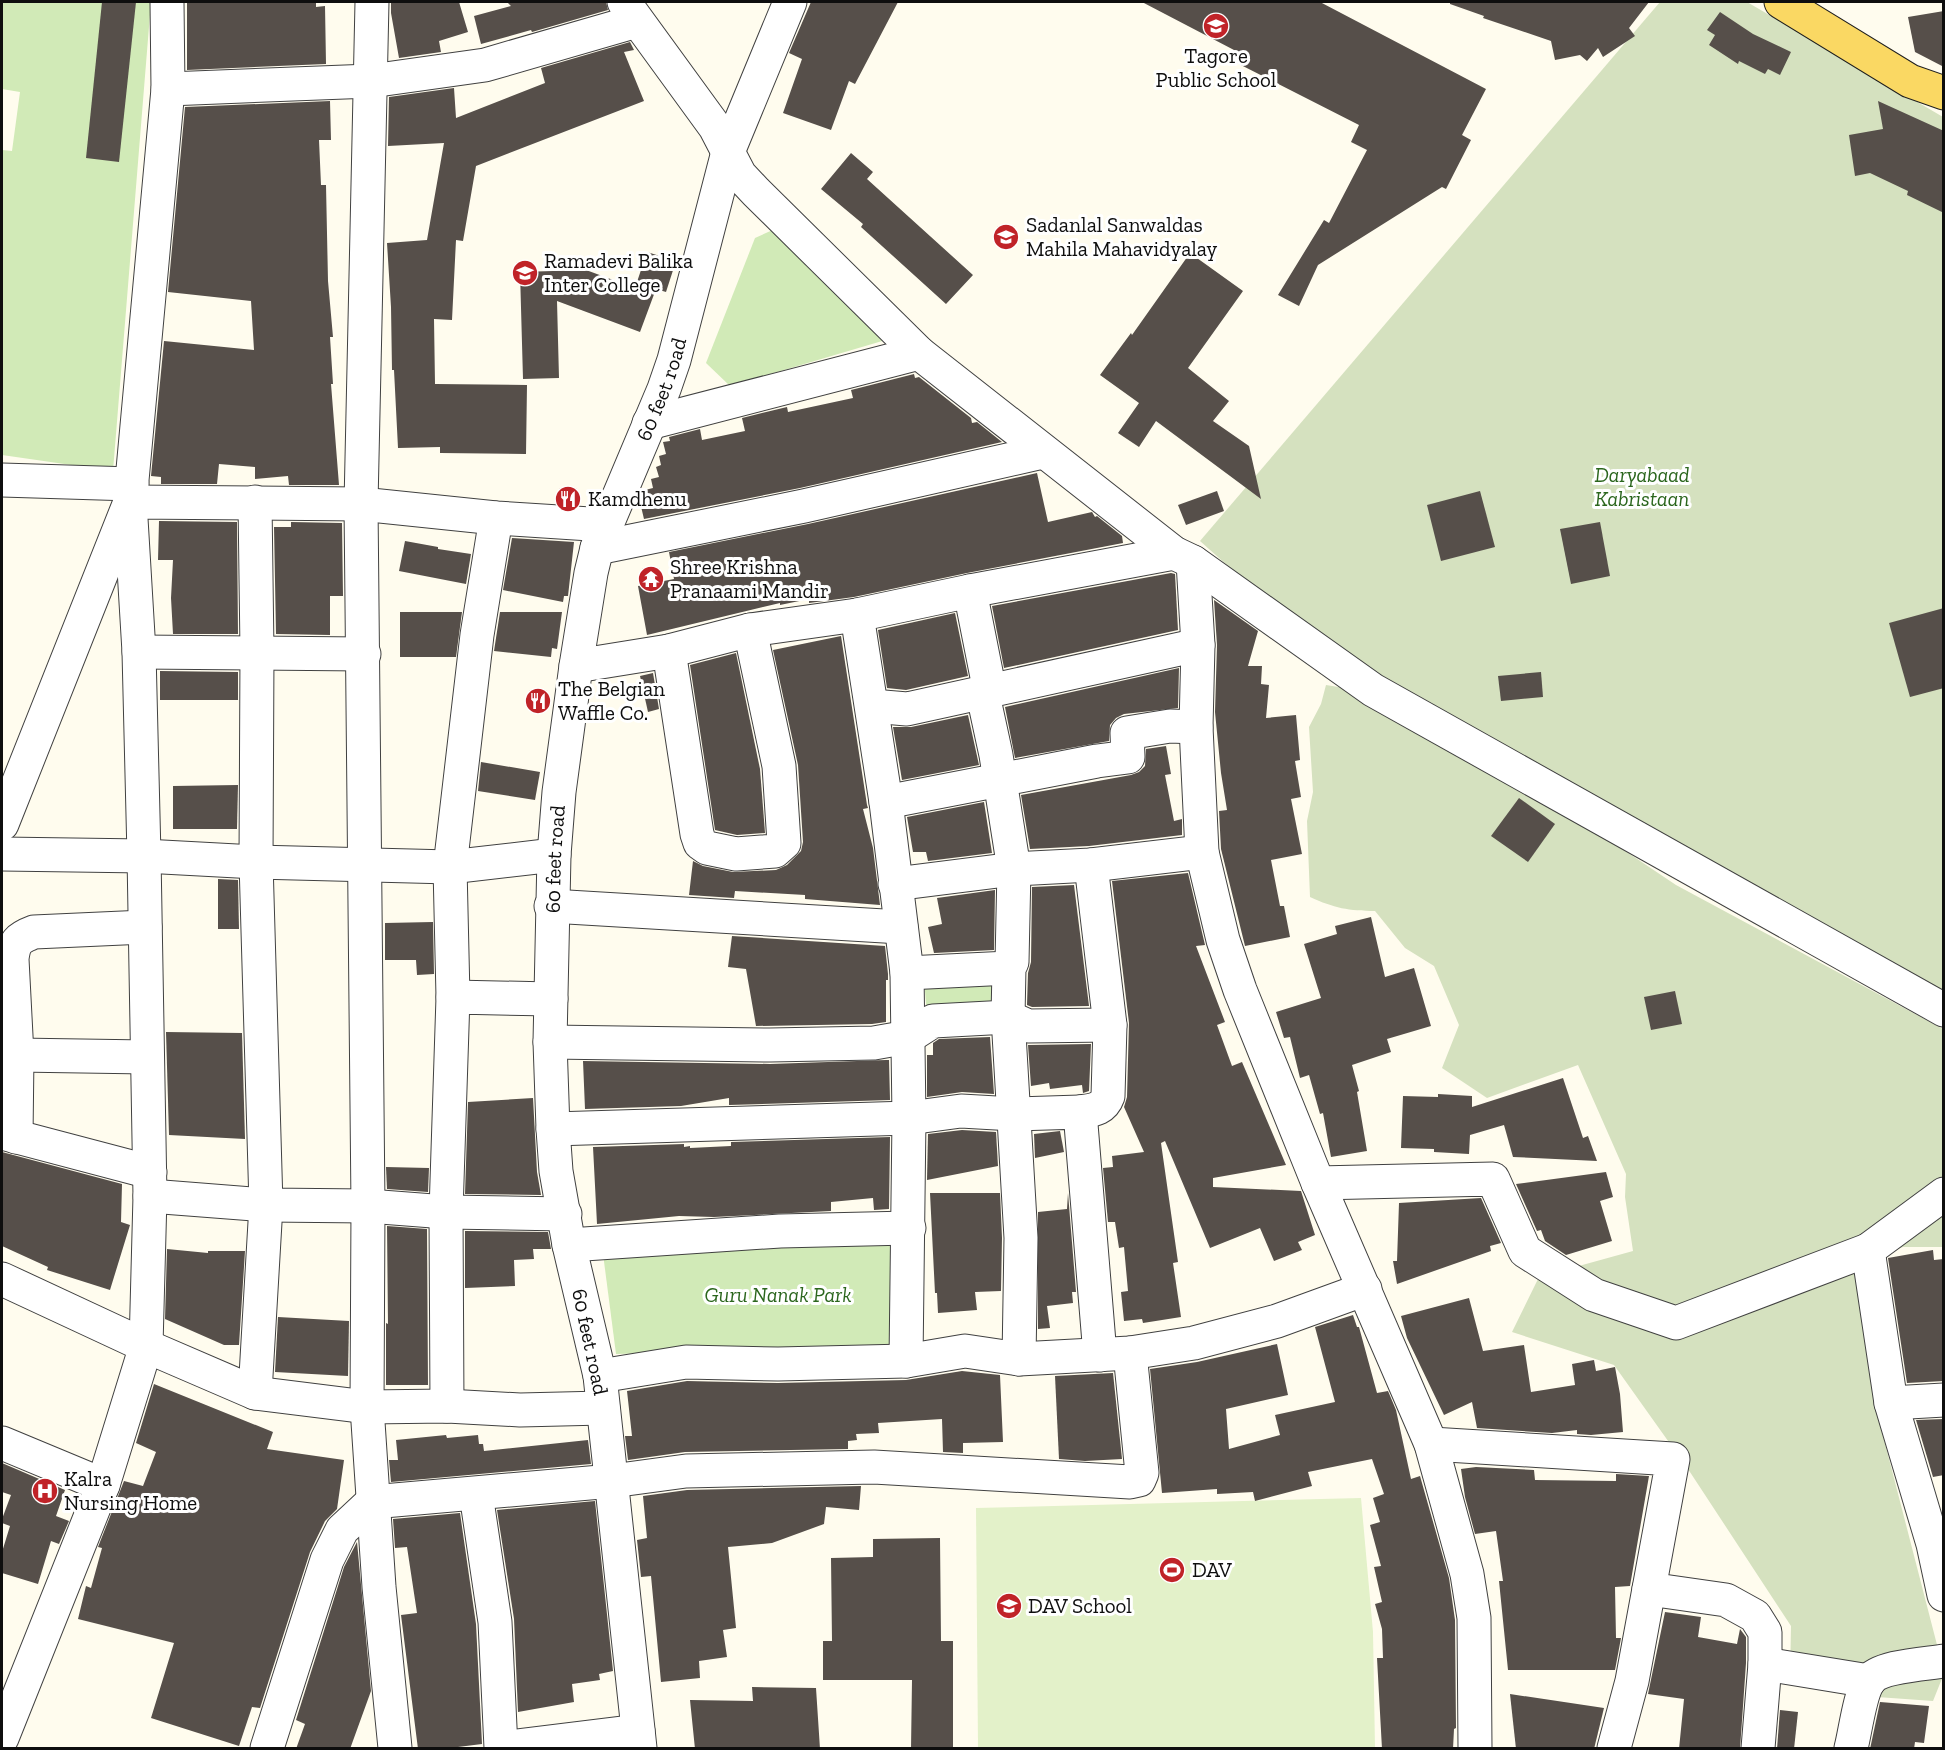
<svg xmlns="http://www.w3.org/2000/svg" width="1945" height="1750" font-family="'Zilla Slab',serif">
	<rect width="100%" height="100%" fill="#fffcee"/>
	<!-- green -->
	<g fill="#d1eab7">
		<polygon points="2,2 151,2 113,471 2,455 2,150 12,151 20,92 2,89"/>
		<polygon points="775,229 889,339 730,386 706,363 755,238"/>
		<polygon points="997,978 997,1006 927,1015 924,979"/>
		<polygon points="897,1239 895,1347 616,1354 602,1246"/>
	</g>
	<!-- cemetery -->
	<g fill="#d5e1bf">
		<polygon points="1660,2 1747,2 1943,117 1943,1018 1395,689 1247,583 1200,541"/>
		<path d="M1326 685 1357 690 1507 772 1676 885 1943 1029V1247H1903L1859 1264 1879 1420 1943 1668V1676L1933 1701 1863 1696 1790 1679 1791 1626 1688 1469 1614 1365 1512 1332 1539 1277 1633 1251 1625 1197 1626 1174 1578 1065 1487 1098 1442 1068 1459 1025 1434 966 1405 948 1375 911C1349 911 1334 908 1310 897L1307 821 1313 792 1309 727 1321 704Z"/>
	</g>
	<!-- pitch -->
	<polygon fill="#e3f1c9" points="1361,1498 1373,1632 1375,1748 978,1748 976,1508"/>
	<!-- building -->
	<g fill="#564f4a">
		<polygon points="102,2 136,2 119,162 86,158"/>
		<polygon points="187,2 316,2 316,7 325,6 326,64 187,70"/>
		<polygon points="391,2 459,2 468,32 439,41 441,52 399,58 391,13"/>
		<polygon points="507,2 606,2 608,10 532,32 531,30 481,44 474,16 511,6"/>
		<polygon points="811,2 898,2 855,84 849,81 831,130 783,113 802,59 789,53"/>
		<polygon points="1142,2 1320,2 1486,89 1462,135 1471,140 1446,189 1442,187 1318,265 1299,306 1278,295 1324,220 1329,223 1367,150 1351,142 1359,125 1229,59 1234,50"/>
		<polygon points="1450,2 1649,2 1629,28 1635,36 1603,57 1598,48 1587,61 1580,55 1555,60 1551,41 1483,18 1484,16 1450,4"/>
		<polygon points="1944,11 1944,67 1915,52 1908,17"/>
		<polygon points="1720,12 1753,34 1791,52 1780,75 1768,69 1765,74 1739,61 1738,64 1709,45 1715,35 1707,30"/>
		<polygon points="630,42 634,50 624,52 644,101 476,166 463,241 456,240 452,320 434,319 435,384 527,385 526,454 440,453 440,447 398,448 394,370 392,370 391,307 387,243 427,240 444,143 388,146 389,97 454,88 456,118 545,83 541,68"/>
		<polygon points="330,101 331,140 319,140 321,185 326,185 328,281 333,337 330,337 333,384 331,384 339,485 289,485 288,476 255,479 255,467 219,464 217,484 161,484 161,477 151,476 164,341 254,350 251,301 168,292 185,107"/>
		<polygon points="1878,101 1944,131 1944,213 1907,195 1908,191 1870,173 1855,176 1849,135 1883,129"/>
		<polygon points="851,153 873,172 867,179 973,275 946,304 861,227 863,224 821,189"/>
		<polygon points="647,252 676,261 666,292 656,289 640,332 557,301 559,378 523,379 520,272 586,270 635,288"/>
		<polygon points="1190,253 1243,291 1188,368 1229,401 1213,421 1249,446 1261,499 1156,421 1139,447 1118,433 1139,403 1100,375 1131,333 1132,335"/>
		<polygon points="914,374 915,378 919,377 971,418 972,423 977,422 1002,442 800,488 644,519 639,498 647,496 645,490 653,488 651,479 659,477 656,467 661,465 659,456 666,454 663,442 670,441 669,437 700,429 702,440 745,431 742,418 787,407 788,412 853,398 851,390"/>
		<polygon points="1037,473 1048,522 1092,512 1095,517 1097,516 1122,536 1123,543 967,573 854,597 809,603 809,599 780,605 780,603 647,635 638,586 674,579 669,552 808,524"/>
		<polygon points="1217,491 1224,511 1186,525 1178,505"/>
		<polygon points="1480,491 1495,547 1441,561 1427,505"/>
		<polygon points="159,521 237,522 238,634 173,634 171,598 173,560 158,560"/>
		<polygon points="291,522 342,523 343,596 330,596 330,635 276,634 274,527 291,527"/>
		<polygon points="1600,522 1610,576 1571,584 1560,529"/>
		<polygon points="512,538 574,542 568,596 564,596 563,602 503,590"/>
		<polygon points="405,541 438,547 438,549 471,554 466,584 399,571"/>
		<polygon points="1171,573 1175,574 1178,630 1004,668 992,606"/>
		<polygon points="1214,600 1258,631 1248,666 1262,666 1261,684 1269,685 1266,718 1296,715 1300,760 1295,761 1301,797 1291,799 1302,854 1271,860 1280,906 1284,906 1290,937 1245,946 1221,849 1219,811 1227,810 1221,773 1215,712 1217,645"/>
		<polygon points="1944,608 1944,688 1910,697 1889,623"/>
		<polygon points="400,612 462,612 456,657 400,657"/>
		<polygon points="500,612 562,612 557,649 552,648 551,657 494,651"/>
		<polygon points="955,613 968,676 906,690 887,688 878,630"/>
		<polygon points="841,636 867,805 868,808 863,809 873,848 880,905 805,899 805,895 735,891 734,898 689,895 693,861 703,866 733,872 776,870 787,865 801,851 803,842 798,765 773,650"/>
		<polygon points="736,653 760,769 765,833 737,835 715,830 690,665"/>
		<polygon points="1179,668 1178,708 1124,714 1116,718 1110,725 1109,741 1015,758 1005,707"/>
		<polygon points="160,671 238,672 238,700 160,700"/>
		<polygon points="1541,672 1543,697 1501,701 1498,676"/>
		<polygon points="653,673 659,709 648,712 640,676"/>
		<polygon points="968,715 979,765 902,780 893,727 911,727"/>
		<polygon points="1166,746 1171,774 1165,775 1174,821 1182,819 1182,835 1089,846 1030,849 1021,795 1131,775 1139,772 1145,766 1146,749"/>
		<polygon points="481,762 540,772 535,800 478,791"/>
		<polygon points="238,785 237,829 173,829 173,786"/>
		<polygon points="1519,798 1555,824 1528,862 1491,836"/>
		<polygon points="984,802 992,853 928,861 926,852 913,852 907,817"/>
		<polygon points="1188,873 1205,945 1196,946 1225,1022 1217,1025 1232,1066 1242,1062 1286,1165 1213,1178 1213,1187 1301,1191 1315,1235 1298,1242 1302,1250 1274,1261 1260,1228 1210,1248 1165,1141 1161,1143 1178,1262 1173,1263 1181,1317 1143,1323 1142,1319 1124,1321 1121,1292 1128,1291 1124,1247 1119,1248 1115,1222 1108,1222 1103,1168 1113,1167 1112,1156 1144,1152 1124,1107 1127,1097 1129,1023 1112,881"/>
		<polygon points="218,879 238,880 239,929 218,929"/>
		<polygon points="1074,885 1089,1006 1032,1007 1027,1005 1028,973 1031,962 1032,887"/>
		<polygon points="995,890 994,950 934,953 928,927 942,924 937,898"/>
		<polygon points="1371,917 1385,977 1414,968 1431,1026 1387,1039 1391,1052 1352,1065 1359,1091 1357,1092 1367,1151 1331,1157 1323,1113 1320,1114 1309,1075 1300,1078 1290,1037 1284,1038 1276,1012 1321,998 1304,944 1337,934 1335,926"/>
		<polygon points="433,922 434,974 417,975 416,960 385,960 385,923"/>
		<polygon points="732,936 885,946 888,974 888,980 886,980 886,1022 872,1024 756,1026 746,969 728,967"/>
		<polygon points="1675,991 1682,1024 1651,1030 1644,997"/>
		<polygon points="166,1032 242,1033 245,1139 169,1135"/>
		<polygon points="990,1037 994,1094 962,1092 927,1097 927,1055 933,1055 933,1043 939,1039"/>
		<polygon points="1091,1044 1089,1091 1083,1093 1082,1085 1050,1089 1049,1083 1031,1086 1028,1045"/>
		<polygon points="886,1060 889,1060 890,1100 729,1105 729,1098 681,1106 585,1109 583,1061 770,1064"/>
		<polygon points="1563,1078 1583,1138 1588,1136 1597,1161 1513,1157 1504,1125 1470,1135 1469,1154 1434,1152 1434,1149 1401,1148 1403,1096 1438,1097 1438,1094 1472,1096 1472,1107"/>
		<polygon points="533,1098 537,1172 541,1195 465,1194 468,1102"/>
		<polygon points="962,1130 996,1132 998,1166 927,1180 928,1134"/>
		<polygon points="1060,1131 1064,1152 1035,1158 1034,1134"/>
		<polygon points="890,1137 889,1209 874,1210 873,1198 831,1202 831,1211 714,1217 679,1216 597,1224 593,1147 684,1144 684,1147 690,1146 690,1148 731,1146 731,1142"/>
		<polygon points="2,1152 122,1184 121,1222 130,1225 110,1290 47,1270 48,1267 2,1246"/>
		<polygon points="386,1167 429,1168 428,1192 387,1189"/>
		<polygon points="1606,1172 1613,1197 1600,1201 1612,1241 1566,1255 1545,1241 1541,1230 1537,1231 1516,1184"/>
		<polygon points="930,1193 1000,1193 1002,1238 1001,1291 975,1292 977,1310 938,1313 937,1293 935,1293"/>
		<polygon points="1068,1193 1076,1292 1072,1292 1073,1303 1047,1306 1050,1328 1038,1329 1038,1212 1067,1209"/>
		<polygon points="1481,1198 1501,1243 1490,1246 1491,1251 1397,1284 1393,1261 1397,1261 1399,1203"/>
		<polygon points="387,1226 427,1229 428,1385 386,1385 386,1323 388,1324"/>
		<polygon points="465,1231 548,1232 551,1249 533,1249 534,1259 514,1260 515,1286 465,1288"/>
		<polygon points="167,1249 208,1253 208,1251 245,1251 239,1345 224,1345 165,1319"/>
		<polygon points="1933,1250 1934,1260 1944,1259 1944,1381 1907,1383 1888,1258"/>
		<polygon points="1469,1298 1483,1351 1524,1345 1531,1392 1575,1385 1572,1364 1594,1360 1596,1371 1615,1367 1620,1394 1623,1432 1591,1435 1577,1434 1577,1430 1552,1433 1477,1428 1472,1402 1444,1415 1407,1338 1401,1316"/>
		<polygon points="1353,1315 1357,1327 1359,1327 1377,1393 1388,1391 1396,1410 1411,1479 1420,1476 1449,1578 1455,1620 1456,1728 1454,1729 1453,1749 1382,1749 1377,1658 1383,1658 1382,1629 1375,1604 1382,1602 1374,1567 1381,1566 1370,1525 1380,1522 1373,1498 1384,1494 1372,1459 1308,1472 1312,1486 1255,1501 1253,1492 1217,1494 1217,1489 1162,1493 1150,1369 1197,1362 1277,1344 1288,1395 1226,1409 1229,1449 1280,1435 1275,1415 1335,1402 1315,1327"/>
		<polygon points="278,1317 349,1321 348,1376 275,1372"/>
		<polygon points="962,1371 1000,1375 1003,1442 963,1443 963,1453 943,1452 942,1419 878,1423 879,1433 856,1434 857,1440 848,1441 848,1449 685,1452 628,1460 625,1436 632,1436 627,1391 687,1381 778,1383 906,1380"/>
		<polygon points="1113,1373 1122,1459 1085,1461 1059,1459 1055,1376"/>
		<polygon points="154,1384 273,1432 267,1449 344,1460 337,1509 325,1521 310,1552 260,1708 252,1707 239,1746 151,1718 174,1643 78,1619 86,1586 91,1588 102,1548 98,1547 124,1481 143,1486 156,1452 136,1443"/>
		<polygon points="1944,1419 1944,1475 1933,1477 1916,1420"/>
		<polygon points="446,1435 447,1438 478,1435 479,1444 483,1444 484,1451 588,1440 591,1464 391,1482 389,1460 398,1460 396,1440"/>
		<polygon points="2,1463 65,1490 56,1516 69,1521 59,1544 51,1541 38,1584 2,1573 2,1552 10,1526 2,1523 2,1519 11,1495 2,1492"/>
		<polygon points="1476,1467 1534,1470 1535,1480 1616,1481 1616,1474 1649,1476 1630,1586 1615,1587 1616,1638 1621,1638 1615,1670 1508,1670 1499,1581 1503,1581 1496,1531 1475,1534 1465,1497 1461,1469"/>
		<polygon points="861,1486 859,1510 826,1507 824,1524 772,1543 728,1547 736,1628 723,1630 727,1657 699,1661 700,1678 661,1682 651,1576 641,1577 637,1540 647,1538 643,1496 687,1490"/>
		<polygon points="595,1501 613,1671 599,1674 600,1680 572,1684 574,1702 518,1712 514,1619 497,1510"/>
		<polygon points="460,1513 476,1624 482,1744 442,1749 418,1749 401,1615 417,1613 407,1547 395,1548 393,1519"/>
		<polygon points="940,1538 941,1641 953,1641 953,1749 911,1749 912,1680 823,1680 823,1641 832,1641 831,1558 873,1557 873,1539"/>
		<polygon points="357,1542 371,1691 350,1749 296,1749 305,1724 296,1720 344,1567"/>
		<polygon points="1665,1612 1701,1617 1698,1637 1737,1644 1740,1629 1746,1637 1746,1663 1740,1749 1679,1749 1684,1699 1648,1694"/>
		<polygon points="752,1687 816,1688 820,1749 695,1749 690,1700 753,1701"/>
		<polygon points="1510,1694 1604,1708 1594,1749 1516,1749"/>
		<polygon points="1880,1702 1929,1706 1924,1743 1915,1742 1914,1749 1870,1749"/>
		<polygon points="1780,1710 1798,1712 1794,1749 1777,1749"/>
	</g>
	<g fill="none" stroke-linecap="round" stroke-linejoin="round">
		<!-- minor casing -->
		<g stroke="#414141" stroke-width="35">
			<g id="minor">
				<polyline points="372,2 361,504 368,1206 367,1407 379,1587 395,1748"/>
				<polyline points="624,2 715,127 740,175 756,192 919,353 1174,553 1193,562 1373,690 1944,1010"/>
				<polyline points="168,89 371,81 485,65 637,21"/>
				<polyline points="649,423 919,353"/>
				<polyline points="2,480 132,484"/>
				<polyline points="255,502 257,652 256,862 266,1205 255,1393"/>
				<polyline points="597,548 804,506 1043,452"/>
				<polyline points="1193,562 1198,645 1196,727 1202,852 1223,940 1240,990 1318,1183 1431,1444 1467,1574 1474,1618 1475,1748"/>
				<polyline points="970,591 990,692 984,697 985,704 996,755 1014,869 1012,962 1009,968 1008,1017 1021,1238 1019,1359"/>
				<polyline points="857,615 886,802 907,973 909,1118 906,1361"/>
				<polyline points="669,651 697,834 700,843 707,848 736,854 775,851 784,843 779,766 750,630"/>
				<polyline points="139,652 364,654"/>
				<polyline points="576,666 669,651 750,630 857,615 970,591 1174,553"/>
				<polyline points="872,706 907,709 1198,645"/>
				<polyline points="886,802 1097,761 1128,757 1127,733 1170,726 1196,727"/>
				<polyline points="2,824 130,502 361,504 496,518 606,525"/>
				<polyline points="2,854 144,856 256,862 450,867 554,855"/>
				<polyline points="895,884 1014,869 1091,865 1202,852"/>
				<polyline points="551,906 901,927"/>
				<polyline points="907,973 1009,968"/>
				<polyline points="453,997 450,867 477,635 496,518"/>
				<polyline points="550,1042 770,1045 874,1043 908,1037 933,1021 1008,1017 1028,1026 1110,1025"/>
				<polyline points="2,1048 17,1055 147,1057"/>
				<path d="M1080 1112C1092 1110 1103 1110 1108 1096L1110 1025 1091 865"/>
				<polyline points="553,1129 909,1118 961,1111 1014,1114 1080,1112 1100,1355"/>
				<polyline points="2,1133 150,1172"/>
				<path d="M16 1137 17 1055 12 959C14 942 18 938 34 932L145 927"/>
				<polyline points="1318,1183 1493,1179 1525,1251 1594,1295 1676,1323 1868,1250 1944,1194"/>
				<polyline points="150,1196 266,1205 368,1206 446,1212 565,1214"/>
				<polyline points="569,1245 780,1231 909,1228"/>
				<polyline points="1868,1250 1891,1403 1933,1544 1944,1595"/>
				<polyline points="2,1279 146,1346 255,1393 367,1407 447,1406 520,1410 603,1408"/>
				<polyline points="600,1376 686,1362 778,1364 906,1361 965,1351 1019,1359 1130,1353 1194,1343 1277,1321 1365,1289"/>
				<polyline points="1891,1403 1944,1400"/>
				<polyline points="447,1406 446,1212 453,997 551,999"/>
				<polyline points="2,1443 103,1485"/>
				<polyline points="1431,1444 1673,1459 1632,1681 1614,1748"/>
				<polyline points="476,1494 495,1622 501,1748"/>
				<polyline points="1649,1589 1726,1600 1755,1616 1765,1632 1765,1664 1758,1748"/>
				<polyline points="1765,1664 1869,1681"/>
				<polyline points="2,1738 103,1485 146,1346 150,1196 144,856 139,652 130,502 168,89 167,2"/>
				<polyline points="267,1748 327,1560 342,1530 372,1502 612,1481 686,1471 874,1467 1130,1482 1139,1480 1142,1473 1130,1353"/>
				<polyline points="502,1748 638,1731"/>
				<path id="s1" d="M640 1748 600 1376 569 1245 556 1171 553 1129 550 1042 554 855 559 792 576 666 591 573 597 548 664 389 674 360 728 152 790 2"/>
				<path d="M1851 1748C1855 1733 1860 1693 1869 1681 1879 1666 1926 1664 1944 1661"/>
			</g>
		</g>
		<!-- major casing -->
		<g stroke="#1f1f1f" stroke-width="35">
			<polyline id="major" points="1781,2 1910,81 1944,93"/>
		</g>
		<!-- minor -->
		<use href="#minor" stroke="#fff" stroke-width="33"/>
		<!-- major -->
		<use href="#major" stroke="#fad863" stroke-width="33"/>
	</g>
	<!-- icons -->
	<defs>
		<g id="school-disc" transform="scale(1.35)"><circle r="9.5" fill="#c02328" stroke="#fff"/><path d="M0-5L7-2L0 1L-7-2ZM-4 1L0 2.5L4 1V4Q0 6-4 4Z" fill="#fff"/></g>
		<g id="university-disc" transform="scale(1.35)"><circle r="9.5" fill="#c02328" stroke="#fff"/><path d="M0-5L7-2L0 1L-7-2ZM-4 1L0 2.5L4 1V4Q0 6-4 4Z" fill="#fff"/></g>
		<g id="restaurant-disc" transform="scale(1.35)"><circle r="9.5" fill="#c02328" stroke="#fff"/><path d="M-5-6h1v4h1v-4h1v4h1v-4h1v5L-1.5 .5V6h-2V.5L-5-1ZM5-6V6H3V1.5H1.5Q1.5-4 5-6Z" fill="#fff"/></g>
		<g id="temple-disc" transform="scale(1.35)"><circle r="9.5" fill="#c02328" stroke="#fff"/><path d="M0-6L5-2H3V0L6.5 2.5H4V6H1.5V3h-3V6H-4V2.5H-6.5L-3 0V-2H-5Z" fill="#fff"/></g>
		<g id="hospital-disc" transform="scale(1.35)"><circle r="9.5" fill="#c02328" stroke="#fff"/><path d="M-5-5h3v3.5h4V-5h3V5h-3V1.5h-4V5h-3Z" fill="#fff"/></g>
		<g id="stadium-disc" transform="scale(1.35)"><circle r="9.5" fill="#c02328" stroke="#fff"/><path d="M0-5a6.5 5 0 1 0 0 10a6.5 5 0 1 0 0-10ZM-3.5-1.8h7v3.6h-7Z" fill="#fff"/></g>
	</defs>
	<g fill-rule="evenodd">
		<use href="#school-disc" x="1216" y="26"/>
		<use href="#university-disc" x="1006" y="237"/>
		<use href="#school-disc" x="525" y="273"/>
		<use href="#restaurant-disc" x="568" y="499"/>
		<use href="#temple-disc" x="651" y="579"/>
		<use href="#restaurant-disc" x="538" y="701"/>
		<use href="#hospital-disc" x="45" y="1491"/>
		<use href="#stadium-disc" x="1172" y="1570"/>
		<use href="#school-disc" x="1009" y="1606"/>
	</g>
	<g text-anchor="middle" stroke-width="6" stroke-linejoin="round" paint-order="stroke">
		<!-- poi labels -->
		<g font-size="21" fill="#0e0e0e" stroke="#fff" text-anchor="start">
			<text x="1216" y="63" text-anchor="middle">Tagore<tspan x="1216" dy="24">Public School</tspan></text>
			<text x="1026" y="232">Sadanlal Sanwaldas<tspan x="1026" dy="24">Mahila Mahavidyalay</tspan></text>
			<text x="544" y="268">Ramadevi Balika<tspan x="544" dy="24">Inter College</tspan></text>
			<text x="588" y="506">Kamdhenu</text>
			<text x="670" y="574">Shree Krishna<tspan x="670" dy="24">Pranaami Mandir</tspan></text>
			<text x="558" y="696">The Belgian<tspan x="558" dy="24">Waffle Co.</tspan></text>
			<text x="64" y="1486">Kalra<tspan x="64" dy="24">Nursing Home</tspan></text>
			<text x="1192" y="1577">DAV</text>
			<text x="1028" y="1613">DAV School</text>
		</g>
		<!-- street labels -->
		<g font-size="21" fill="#0e0e0e" stroke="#fff">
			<text dy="7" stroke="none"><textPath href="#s1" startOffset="1382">60 feet road</textPath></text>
			<text dy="7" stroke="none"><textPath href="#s1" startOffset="896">60 feet road</textPath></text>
			<text transform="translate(590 1342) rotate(78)" y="7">60 feet road</text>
		</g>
		<!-- park labels -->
		<g font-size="21" font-style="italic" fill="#2b661d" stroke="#fff">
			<text x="1642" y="482">Daryabaad<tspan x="1642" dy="24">Kabristaan</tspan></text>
			<text x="778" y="1302">Guru Nanak Park</text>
		</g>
	</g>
	<!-- border -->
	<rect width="1945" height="1750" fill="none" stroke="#0e0e0e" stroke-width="6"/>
</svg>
